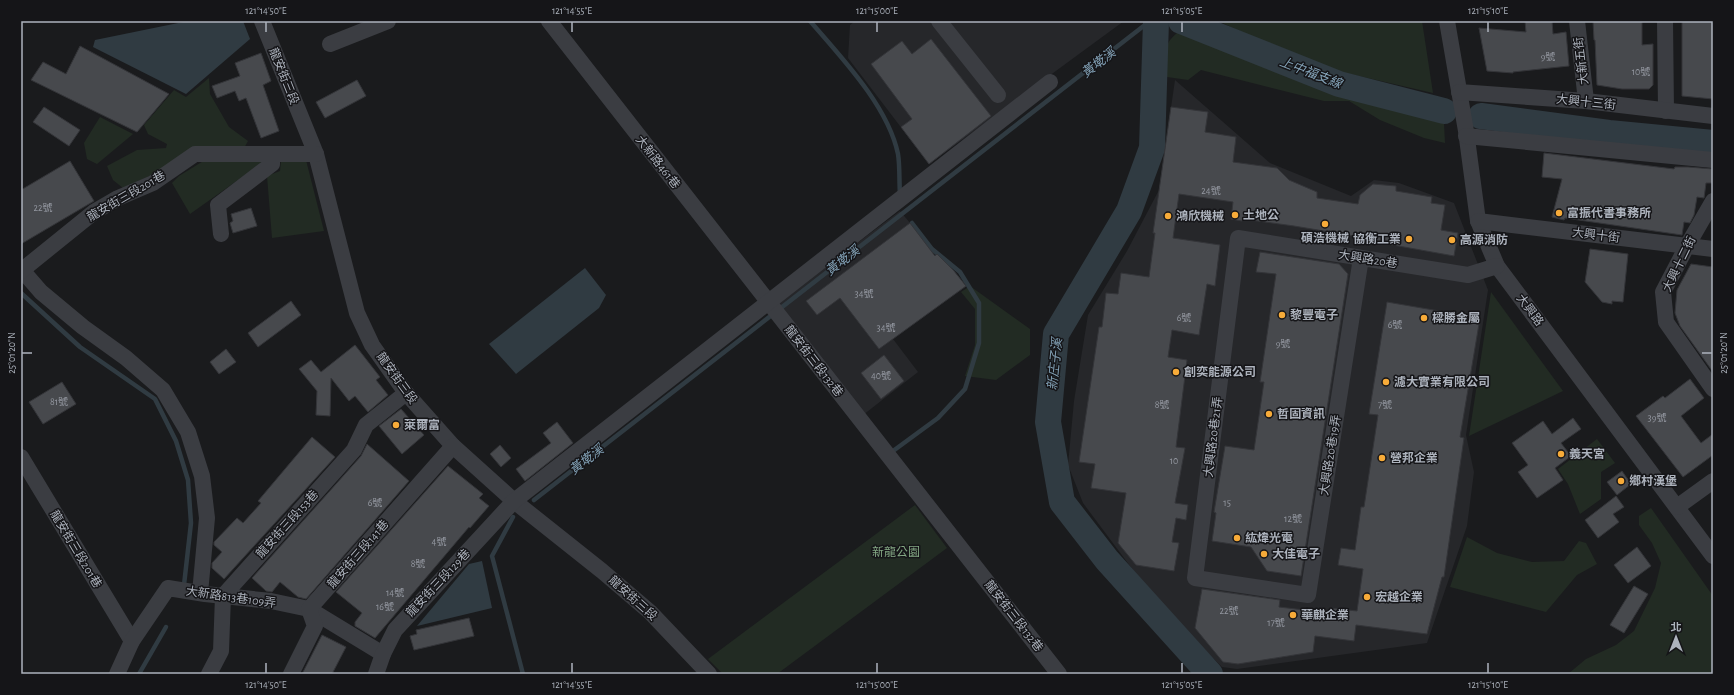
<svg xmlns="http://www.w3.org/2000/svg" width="1734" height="695" font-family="'Alegreya Sans','Noto Sans TC',sans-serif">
	<rect width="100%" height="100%" fill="#1a1b1d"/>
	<!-- built -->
	<g fill="#26272a">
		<polygon points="855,21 1124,21 929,164 848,58 850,25"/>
		<polygon points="1175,80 1270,163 1351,196 1374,180 1399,183 1454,203 1488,290 1466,435 1474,472 1467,526 1427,643 1237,669 1222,667 1190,635 1136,574 1083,503 1068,465 1074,401 1088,315 1127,251 1159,190"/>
		<polygon points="900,211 910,223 806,301 817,315 840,298 879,349 893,339 918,372 863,415 777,303"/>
	</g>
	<!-- green -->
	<g fill="#222b23">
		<polygon points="1219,21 1422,21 1433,93 1324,68 1244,34"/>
		<path d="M1184 28C1228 48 1271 67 1317 82 1359 95 1404 104 1444 123L1445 143 1424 138 1380 120 1349 101H1324L1201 70 1188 80 1167 77C1164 53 1162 42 1184 28Z"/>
		<polygon points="209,78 210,94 229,127 248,141 243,150 212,148 123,188 113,180 107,166 137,150 166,148 167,144 148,134 144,125 174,90 186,97"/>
		<polygon points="100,117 133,134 97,164 87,159 84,143"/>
		<polygon points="205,160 257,160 262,163 190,214 172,183 179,176"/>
		<polygon points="306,160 324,231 272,238 267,176 280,171 281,161"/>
		<polygon points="970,286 1030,329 1030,355 996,380 965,376 975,345 975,309 961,292"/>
		<polygon points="1491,292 1563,391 1469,436"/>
		<polygon points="1597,439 1615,463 1601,472 1601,499 1580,514 1568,484 1558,469"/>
		<polygon points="915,505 947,548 777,674 723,674 708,659"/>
		<polygon points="1651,508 1713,596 1713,674 1568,674 1586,659 1616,645 1634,631 1655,588 1661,563 1652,543 1639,525 1639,516"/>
		<polygon points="1467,537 1497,553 1532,562 1564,561 1579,541 1586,543 1597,564 1577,575 1546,612 1450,587"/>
	</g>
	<!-- water -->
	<g fill="#303b42">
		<polygon points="188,21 243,21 250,39 186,94 93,47 95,40"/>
		<polygon points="585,268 606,295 599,308 516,374 489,344"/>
		<polygon points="482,561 492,608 417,626 469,564"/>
	</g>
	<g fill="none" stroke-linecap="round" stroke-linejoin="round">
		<!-- stream -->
		<g stroke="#303b42" stroke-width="4.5">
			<path d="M810 21C841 57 888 106 898 154 900 166 899 181 900 194"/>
			<polyline points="21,293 80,347 155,399 176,441 188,480 191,523 184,585"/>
			<polyline points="893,451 938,418 965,389 979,343 979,303 960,272 932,249 912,223"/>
			<polyline points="534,500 1150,21"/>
			<polyline points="513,517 492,556 523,674"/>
			<polyline points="139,674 166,627"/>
		</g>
		<!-- river -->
		<g stroke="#303b42" stroke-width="26">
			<polyline points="1156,21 1152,148 1129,211 1056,334 1048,422 1062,502 1107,560 1210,674"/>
			<polyline points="1181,21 1339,84 1444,111"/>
			<polyline points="1481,116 1609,133 1713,143"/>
		</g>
	</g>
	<!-- building -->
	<g fill="#47494d" stroke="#343539">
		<polygon points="1525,21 1552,21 1553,34 1566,32 1569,66 1513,72 1513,73 1487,71 1479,28 1526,32"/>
		<polygon points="1593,21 1642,21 1642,45 1653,44 1653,85 1649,89 1622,89 1597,85 1595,40 1594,40"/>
		<polygon points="1682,21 1713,21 1713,99 1682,96"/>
		<polygon points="931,39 991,116 929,164 901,127 912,119 871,64 902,41 912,54"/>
		<polygon points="80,46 169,94 137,132 31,80 43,62 66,74"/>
		<polygon points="261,53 271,81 263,85 279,131 261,138 246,98 239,101 235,91 217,98 212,86 240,76 235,63"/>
		<polygon points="357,80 366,96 325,118 316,102"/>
		<polygon points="44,107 80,130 69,146 33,122"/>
		<polygon points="1171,107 1208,112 1205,132 1236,137 1233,162 1277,168 1289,180 1317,192 1317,198 1358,204 1360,195 1373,184 1396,186 1396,191 1432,197 1431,203 1445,205 1441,230 1458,233 1454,256 1354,238 1354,236 1294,226 1243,219 1242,221 1231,219 1233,202 1179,194 1173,238 1220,245 1215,286 1207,284 1199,335 1172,330 1168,357 1187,360 1176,447 1185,448 1175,503 1188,505 1186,520 1176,518 1172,542 1179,543 1174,571 1136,565 1118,543 1126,493 1091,488 1095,464 1079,462 1099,327 1102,327 1106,293 1118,294 1121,273 1149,277 1155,233 1153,233"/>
		<polygon points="1544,153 1674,169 1675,167 1688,167 1713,169 1713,183 1706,183 1704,198 1697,197 1694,215 1690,223 1684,222 1682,235 1565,218 1564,220 1552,217 1562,179 1542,177"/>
		<polygon points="70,161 94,201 21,244 21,190"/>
		<polygon points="251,208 257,226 233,233 230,223 233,221 231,214"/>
		<polygon points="910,223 935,256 937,254 954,271 966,286 879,349 840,298 817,315 806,301"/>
		<polygon points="1590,249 1628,254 1623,302 1612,301 1612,304 1602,302 1585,282"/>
		<polygon points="1260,252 1339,264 1348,274 1301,576 1267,571 1251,547 1212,541 1216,513 1214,512 1225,446 1254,450 1264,382 1260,382 1276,274 1256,272"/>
		<polygon points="1691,264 1713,267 1713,372 1680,326 1675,313 1677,290"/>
		<polygon points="291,301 301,315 258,347 248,333"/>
		<polygon points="1387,302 1480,318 1460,437 1464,438 1444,577 1442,577 1427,634 1356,625 1354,641 1315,636 1313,652 1238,664 1223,662 1195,628 1202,589 1280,600 1279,607 1329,613 1330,608 1357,611 1363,569 1338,565 1341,548 1355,550 1361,507 1364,507 1378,415 1369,414"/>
		<polygon points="355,345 380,377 376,380 388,395 368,412 355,396 349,401 331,378 330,416 316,415 317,391 299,369 311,360 321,372"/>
		<polygon points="226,349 236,362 219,374 210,362"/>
		<polygon points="884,355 904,381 881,399 861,373"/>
		<polygon points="1690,379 1704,398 1681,416 1701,443 1713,434 1713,455 1683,477 1636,416 1663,396 1665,398"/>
		<polygon points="62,382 76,404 43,424 29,402"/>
		<polygon points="401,409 424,435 402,454 379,426"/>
		<polygon points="1573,418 1581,429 1561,443 1571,456 1555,468 1563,480 1537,498 1518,472 1528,465 1512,443 1543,421 1552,434"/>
		<polygon points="557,422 573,443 525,481 516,469 551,443 543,433"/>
		<polygon points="312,437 335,457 224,579 212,568 212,563 222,552 214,545 214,542 237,518 243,523 261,503 258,501"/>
		<polygon points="367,444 409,481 306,599 298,597 280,582 272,592 266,591 252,578 361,456"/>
		<polygon points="500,445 511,458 501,467 490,454"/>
		<polygon points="448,466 483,494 479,498 489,506 470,528 469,527 375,638 355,626 355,622 362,613 336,592"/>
		<polygon points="1622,471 1631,484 1617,495 1607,482"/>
		<polygon points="1616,496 1624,507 1613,514 1619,522 1598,538 1585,520"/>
		<polygon points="1637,547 1651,566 1628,583 1614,565"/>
		<polygon points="1634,586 1648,594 1624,633 1610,625"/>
		<polygon points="469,618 474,636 414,650 410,636 417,634 416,630"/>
		<polygon points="322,635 346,647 332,674 302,674"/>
	</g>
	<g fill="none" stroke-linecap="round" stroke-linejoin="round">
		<!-- minor -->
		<g stroke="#3b3d42" stroke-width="16">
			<polyline points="262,21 316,154 357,313 372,345 406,393 453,446 514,501 602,571 650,612 709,674"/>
			<polyline points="549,21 1059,674"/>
			<polyline points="939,21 998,95"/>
			<polyline points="1447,21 1466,131 1478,221 1497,266 1713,556"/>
			<polyline points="1577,21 1586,101"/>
			<polyline points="1665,21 1666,111"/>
			<polyline points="330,44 388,21"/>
			<polyline points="1459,92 1586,101 1713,116"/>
			<polyline points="1466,136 1713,160"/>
			<polyline points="1713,201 1687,246 1663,292 1666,322 1713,389"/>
			<polyline points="1478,221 1713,249"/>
			<polyline points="221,234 218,205 272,164 272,155"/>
			<polyline points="1361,258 1308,595 1195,578 1238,238 1468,275 1497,266"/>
			<polyline points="21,269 41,292 83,327 126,358 163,390 188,432 202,476 207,518 200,593"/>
			<polyline points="21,271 94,212 118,198 153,183 195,154 316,154"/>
			<polyline points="21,457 132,641"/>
			<polyline points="1677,507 1713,481"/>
			<polyline points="117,674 132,641 168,588 205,594 271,601 309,609 383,654"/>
			<polyline points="209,674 221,651 223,596 354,450 366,425 406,393"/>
			<polyline points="291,674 315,626 309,609 453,446"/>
			<polyline points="376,674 383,654 395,630 514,501 1050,82"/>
		</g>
	</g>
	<!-- ticks -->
	<path fill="none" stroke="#adb3bd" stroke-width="1.5" d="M266 22V32M572 22V32M877 22V32M1182 22V32M1488 22V32M22 353H32M1702 353H1712M266 663V673M572 663V673M877 663V673M1182 663V673M1488 663V673"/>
	<!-- markers -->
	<g fill="#f7ab39" stroke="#151518" stroke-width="1.5">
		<circle cx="1559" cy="213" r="4"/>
		<circle cx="1235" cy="215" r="4"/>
		<circle cx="1168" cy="216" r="4"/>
		<circle cx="1325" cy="224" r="4"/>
		<circle cx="1409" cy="239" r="4"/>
		<circle cx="1452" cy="240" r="4"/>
		<circle cx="1282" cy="315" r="4"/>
		<circle cx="1424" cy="318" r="4"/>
		<circle cx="1176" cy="372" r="4"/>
		<circle cx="1386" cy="382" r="4"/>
		<circle cx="1269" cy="414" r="4"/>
		<circle cx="396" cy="425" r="4"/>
		<circle cx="1561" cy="454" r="4"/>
		<circle cx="1382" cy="458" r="4"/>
		<circle cx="1621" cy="481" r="4"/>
		<circle cx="1237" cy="538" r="4"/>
		<circle cx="1264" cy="554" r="4"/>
		<circle cx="1367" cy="597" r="4"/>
		<circle cx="1293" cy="615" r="4"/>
	</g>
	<g text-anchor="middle" stroke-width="3" stroke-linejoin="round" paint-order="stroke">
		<!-- number labels -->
		<g font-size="10" fill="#9498a1">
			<text x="1548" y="60">9號</text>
			<text x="1641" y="75">10號</text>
			<text x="1211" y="194">24號</text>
			<text x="43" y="211">22號</text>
			<text x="864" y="297">34號</text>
			<text x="1184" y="321">6號</text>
			<text x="1395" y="328">6號</text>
			<text x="886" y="331">34號</text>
			<text x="1283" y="347">9號</text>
			<text x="881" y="379">40號</text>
			<text x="59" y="405">81號</text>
			<text x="1162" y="408">8號</text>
			<text x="1385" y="408">7號</text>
			<text x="1657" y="421">39號</text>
			<text x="1174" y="464">10</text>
			<text x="375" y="506">6號</text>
			<text x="1227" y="506">15</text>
			<text x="1293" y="522">12號</text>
			<text x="439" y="545">4號</text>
			<text x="418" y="567">8號</text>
			<text x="395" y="596">14號</text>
			<text x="385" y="610">16號</text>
			<text x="1229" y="614">22號</text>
			<text x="1276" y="626">17號</text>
		</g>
		<!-- street labels -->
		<g font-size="12" fill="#adb3bd" stroke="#151518">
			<text transform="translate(1581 61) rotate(-97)" y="4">大新五街</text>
			<text transform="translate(284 76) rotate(68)" y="4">龍安街三段</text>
			<text transform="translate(1586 102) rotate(6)" y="4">大興十三街</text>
			<text transform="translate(658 162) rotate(52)" y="4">大新路461巷</text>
			<text transform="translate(126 196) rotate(-30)" y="4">龍安街三段201巷</text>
			<text transform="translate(1596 235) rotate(7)" y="4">大興十街</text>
			<text transform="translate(1368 259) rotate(9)" y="4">大興路20巷</text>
			<text transform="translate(1679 264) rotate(-64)" y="4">大興十二街</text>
			<text transform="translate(1530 310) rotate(53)" y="4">大興路</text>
			<text transform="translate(814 361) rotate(52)" y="4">龍安街三段132巷</text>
			<text transform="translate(397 378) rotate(54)" y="4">龍安街三段</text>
			<text transform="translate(1213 437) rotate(-83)" y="4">大興路20巷21弄</text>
			<text transform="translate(1330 455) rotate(-81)" y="4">大興路20巷19弄</text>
			<text transform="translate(287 524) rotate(-48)" y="4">龍安街三段153巷</text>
			<text transform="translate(76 549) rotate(59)" y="4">龍安街三段201巷</text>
			<text transform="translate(358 554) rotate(-49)" y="4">龍安街三段141巷</text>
			<text transform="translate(438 583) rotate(-47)" y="4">龍安街三段129巷</text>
			<text transform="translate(231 597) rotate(8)" y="4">大新路813巷109弄</text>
			<text transform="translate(633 598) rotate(42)" y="4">龍安街三段</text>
			<text transform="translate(1014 616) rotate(52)" y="4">龍安街三段132巷</text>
		</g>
		<!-- poi labels -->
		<g font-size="12" font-weight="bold" fill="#adb3bd" stroke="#151518" text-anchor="start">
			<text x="1567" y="217">富振代書事務所</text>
			<text x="1243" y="219">土地公</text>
			<text x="1176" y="220">鴻欣機械</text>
			<text x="1325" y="242" text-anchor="middle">碩浩機械</text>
			<text x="1401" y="243" text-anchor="end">協衡工業</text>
			<text x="1460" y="244">高源消防</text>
			<text x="1290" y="319">黎豐電子</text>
			<text x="1432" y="322">樑勝金屬</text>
			<text x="1184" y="376">創奕能源公司</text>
			<text x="1394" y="386">濾大實業有限公司</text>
			<text x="1277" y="418">哲固資訊</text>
			<text x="404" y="429">萊爾富</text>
			<text x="1569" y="458">義天宮</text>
			<text x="1390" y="462">營邦企業</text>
			<text x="1629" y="485">鄉村漢堡</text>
			<text x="1245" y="542">紘煒光電</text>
			<text x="1272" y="558">大佳電子</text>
			<text x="1375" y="601">宏越企業</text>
			<text x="1301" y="619">華麒企業</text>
		</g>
		<!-- park labels -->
		<g font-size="12" fill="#84a884" stroke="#151518">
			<text x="896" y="556">新龍公園</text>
		</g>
		<!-- water labels -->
		<g font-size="13" font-style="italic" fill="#84a3b8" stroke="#151518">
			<text transform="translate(1098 62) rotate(-38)" y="5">黃墘溪</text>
			<text transform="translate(1311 72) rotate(21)" y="5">上中福支線</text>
			<text transform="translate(842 260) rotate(-38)" y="5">黃墘溪</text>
			<text transform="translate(1054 364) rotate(-84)" y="5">新庄子溪</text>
			<text transform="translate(586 459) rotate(-38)" y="5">黃墘溪</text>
		</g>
	</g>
	<!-- border -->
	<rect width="1734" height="695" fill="none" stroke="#151518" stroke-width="44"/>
	<!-- north arrow -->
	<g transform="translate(1676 637)" stroke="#151518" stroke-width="3" paint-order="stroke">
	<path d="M0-3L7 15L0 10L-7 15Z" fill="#adb3bd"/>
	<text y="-6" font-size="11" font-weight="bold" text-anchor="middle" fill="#adb3bd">北</text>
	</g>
	<rect x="22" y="22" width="1690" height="651" fill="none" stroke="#adb3bd" stroke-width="1.5"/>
	<g font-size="10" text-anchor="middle" fill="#adb3bd">
		<text x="266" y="14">121°14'50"E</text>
		<text x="572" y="14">121°14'55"E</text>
		<text x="877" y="14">121°15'00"E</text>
		<text x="1182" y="14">121°15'05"E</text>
		<text x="1488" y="14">121°15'10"E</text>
		<text transform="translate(11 353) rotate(-90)" y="4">25°01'20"N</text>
		<text transform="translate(1723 353) rotate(-90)" y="4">25°01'20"N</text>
		<text x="266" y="688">121°14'50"E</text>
		<text x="572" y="688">121°14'55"E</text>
		<text x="877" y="688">121°15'00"E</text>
		<text x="1182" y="688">121°15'05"E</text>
		<text x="1488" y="688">121°15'10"E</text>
	</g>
</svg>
